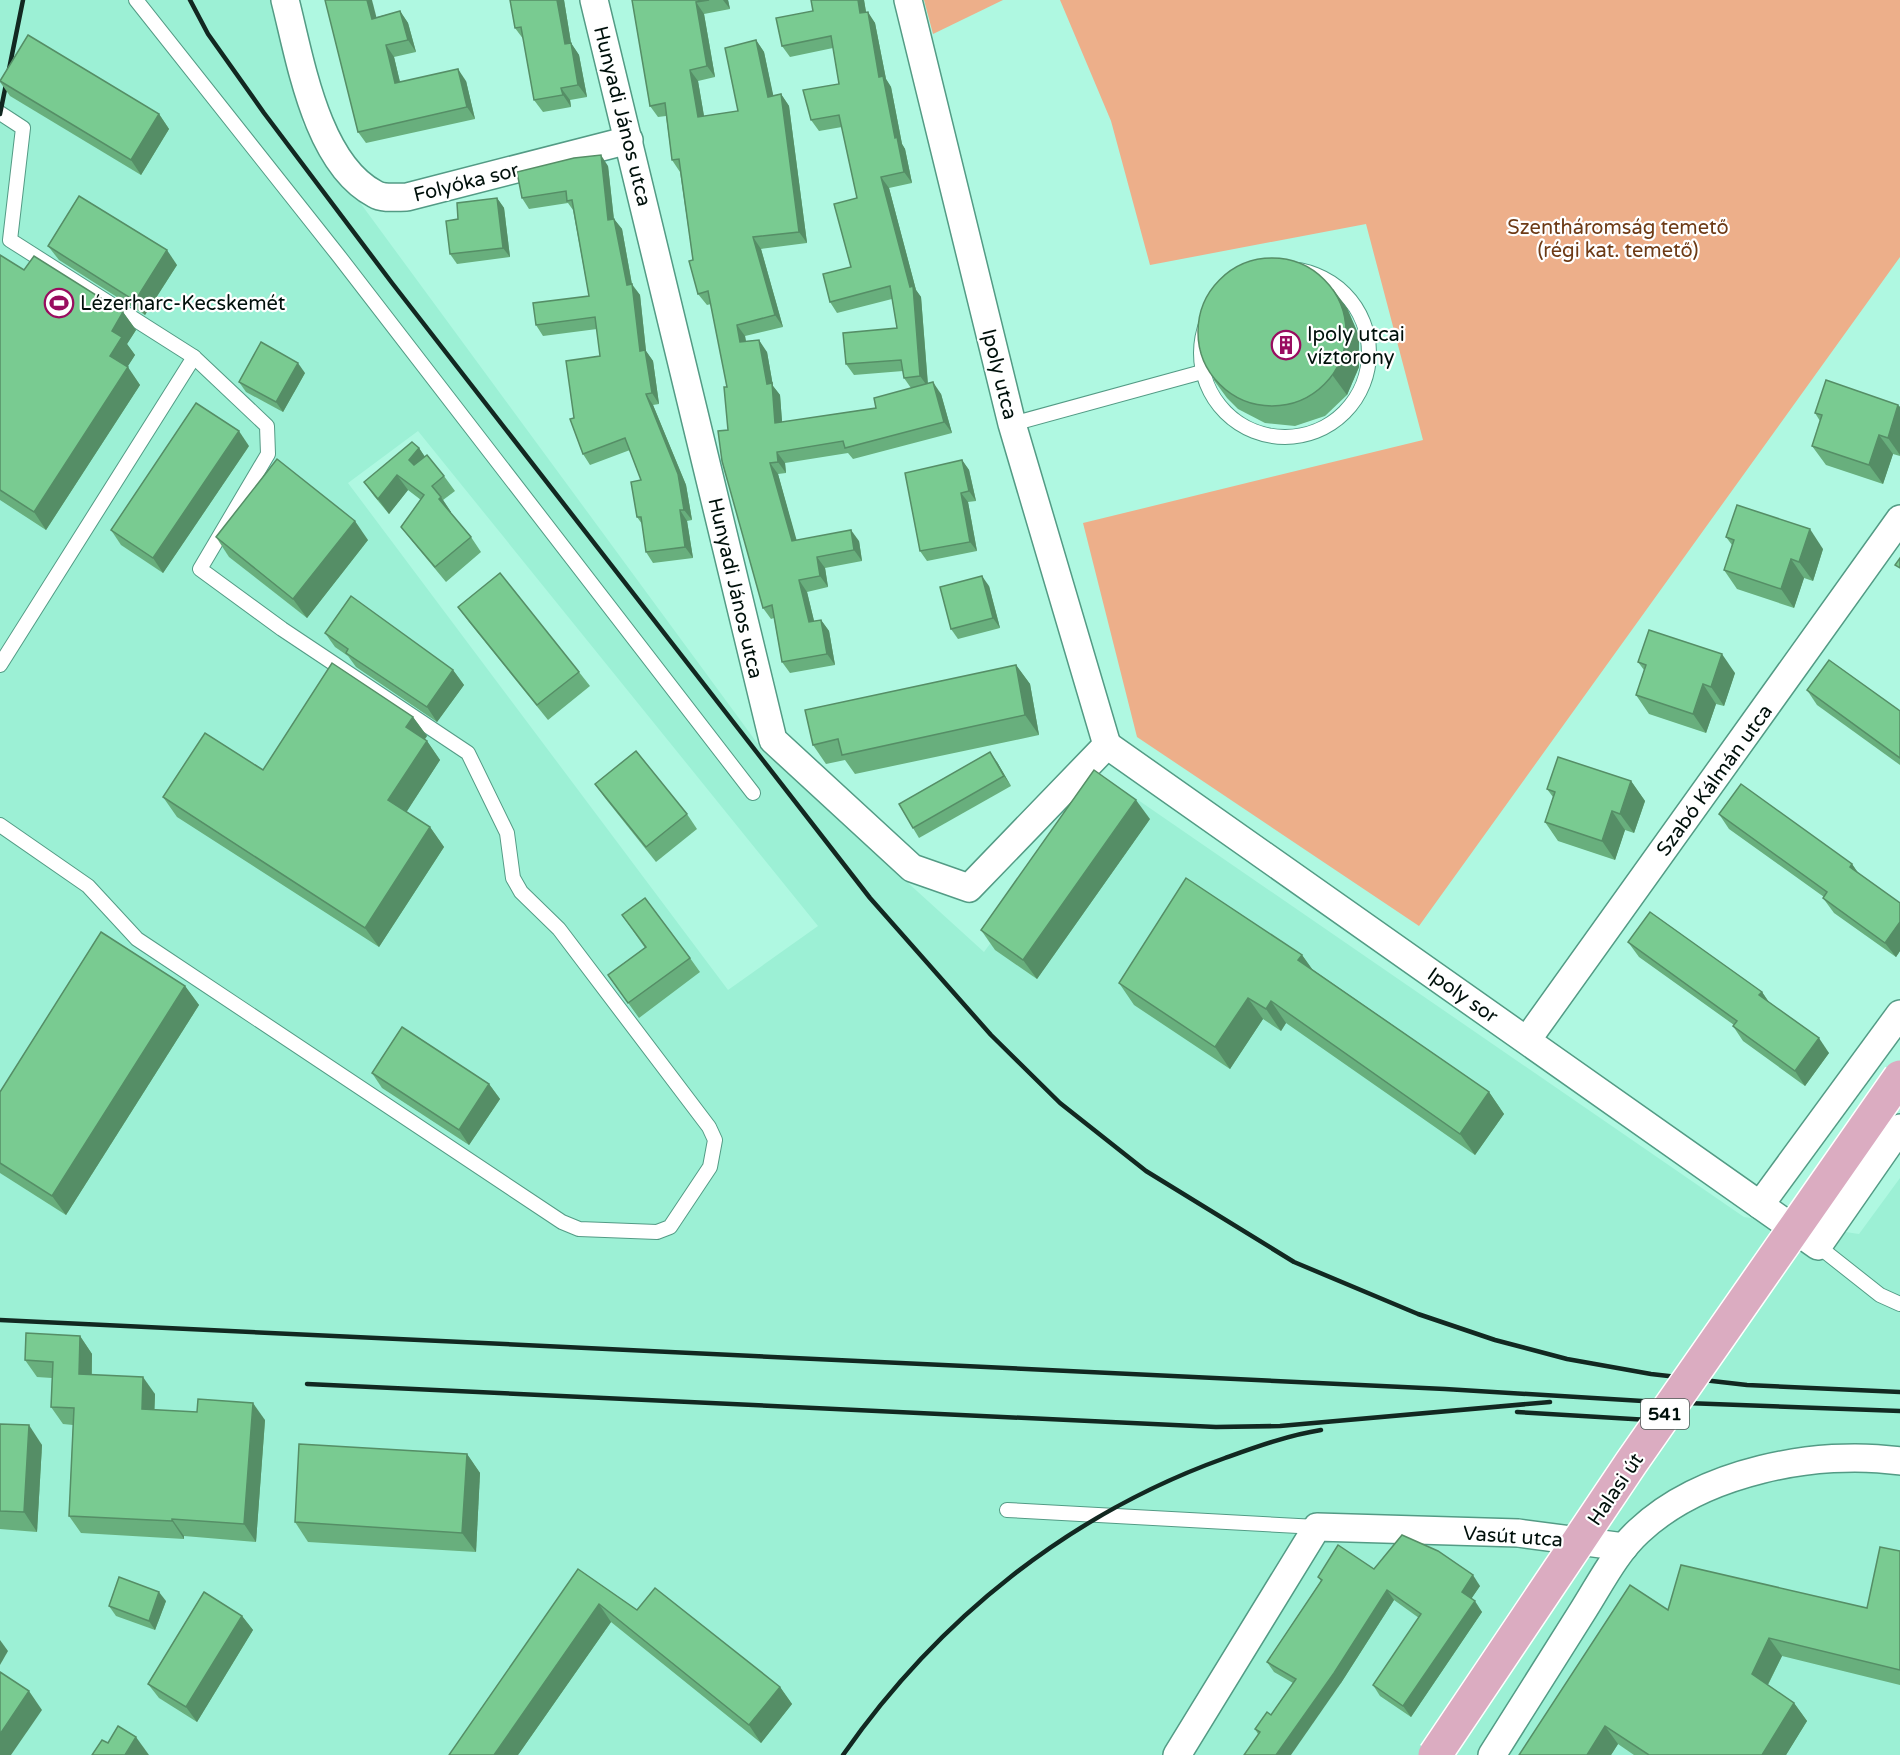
<svg xmlns="http://www.w3.org/2000/svg" width="1900" height="1755" font-family="'Varela Round',sans-serif">
	<rect width="100%" height="100%" fill="#aff8e1"/>
	<!-- built -->
	<path fill="#9cf0d5" fill-rule="evenodd" d="M0 0H271L303 125 763 751 984 952 1109 780 1744 1217 1859 1234 1900 1178V1755H0ZM418 431 818 926 728 990 348 483Z"/>
	<!-- green -->
	<g fill="#edaf8a">
		<polygon points="924,0 1003,0 933,34"/>
		<polygon points="1060,0 1900,0 1900,257 1419,926 1137,737 1083,523 1423,440 1366,224 1150,265 1111,121"/>
	</g>
	<g fill="none" stroke-linecap="round" stroke-linejoin="round">
		<!-- lane casing -->
		<g stroke="#539b85" stroke-width="16">
			<g id="lane">
				<polyline points="136,0 338,255 753,793"/>
				<polyline points="0,113 23,128 10,240 194,357 0,665"/>
				<circle cx="1285" cy="353" r="84"/>
				<polyline points="1012,424 1202,372"/>
				<polyline points="0,825 88,886 137,939 562,1222 579,1229 657,1232 670,1227 710,1167 715,1140 709,1127 559,929 521,892 513,878 507,833 468,753 282,629 200,569 268,454 267,426 194,357"/>
				<polyline points="1818,1246 1880,1295 1900,1304"/>
				<polyline points="1007,1510 1317,1527"/>
			</g>
		</g>
		<!-- street casing -->
		<g stroke="#539b85" stroke-width="30">
			<g id="street">
				<path d="M285 0C300 58 316 163 375 194 383 199 397 197 407 197L629 140"/>
				<polyline points="594,0 773,740 912,868 969,888 1107,745"/>
				<polyline points="908,0 1012,424 1107,745"/>
				<polyline points="1107,745 1818,1246 1900,1128"/>
				<polyline points="1527,1040 1900,519"/>
				<polyline points="1760,1205 1900,1014"/>
				<polyline points="1177,1755 1317,1527 1518,1533 1624,1547"/>
				<path d="M1492 1755C1523 1706 1554 1657 1584 1609 1601 1582 1616 1552 1639 1531 1702 1472 1816 1449 1900 1461"/>
			</g>
		</g>
		<!-- lane -->
		<use href="#lane" stroke="#fff" stroke-width="14"/>
		<!-- street -->
		<use href="#street" stroke="#fff" stroke-width="27"/>
		<!-- rail -->
		<g stroke="#122821" stroke-width="4.5">
			<polyline points="190,0 208,34 264,113 392,283 870,898 991,1035 1060,1103 1146,1171 1294,1262 1418,1314 1495,1340 1567,1359 1651,1374 1747,1385 1900,1392"/>
			<polyline points="0,114 23,0"/>
			<polyline points="0,1320 1445,1389 1659,1402 1900,1411"/>
			<polyline points="307,1384 1216,1427 1280,1426 1550,1402"/>
			<polyline points="1517,1412 1649,1420"/>
			<path d="M843 1755C938 1619 1069 1514 1225 1458 1256 1447 1289 1435 1321 1430"/>
		</g>
		<!-- primary-bridge casing -->
		<g stroke="#fff" stroke-width="36" stroke-linecap="butt">
			<polyline id="primary-bridge" points="1435,1755 1631,1463 1900,1077"/>
		</g>
		<!-- primary-bridge -->
		<use href="#primary-bridge" stroke="#dbacc1" stroke-width="33"/>
	</g>
	<!-- wall -->
	<g fill="#68af7d">
		<polygon points="510,0 564,0 571,43 579,55 587,97 570,100 571,107 543,112 534,100 524,40 515,28"/>
		<polygon points="632,0 728,0 730,9 704,14 715,77 698,81 704,116 738,111 756,40 764,52 773,96 781,94 789,106 807,243 761,249 783,327 745,336 746,342 767,352 773,386 780,395 782,422 876,408 911,388 904,378 903,371 854,375 846,364 897,328 892,299 837,313 830,302 851,267 857,198 842,127 819,131 811,120 839,84 833,48 790,57 782,46 864,0 866,12 875,23 886,79 891,87 902,144 905,149 912,183 889,188 916,290 921,297 928,384 941,394 952,433 853,459 848,453 785,463 786,473 778,474 796,540 859,541 862,561 825,568 828,587 807,592 814,621 821,620 829,631 835,665 790,673 782,662 774,618 771,619 763,608 728,430 727,387 711,304 707,305 698,294 693,260 680,172 672,160 666,116 658,117 650,106"/>
		<polygon points="400,11 408,23 416,52 394,57 400,82 466,81 475,119 366,143 358,132 377,17"/>
		<polygon points="0,82 159,114 169,129 141,175 10,96"/>
		<polygon points="608,166 614,219 622,229 632,284 640,295 646,351 653,361 659,404 653,405 686,485 692,520 687,521 693,558 653,563 646,552 642,524 637,517 641,480 630,450 590,465 583,454 574,418 600,356 597,329 543,336 536,325 589,296 573,210 568,203 529,209 522,198"/>
		<polygon points="497,198 504,208 510,257 457,264 450,254 458,219"/>
		<polygon points="48,246 177,265 145,315 59,260"/>
		<polygon points="0,255 24,270 123,312 136,330 127,344 135,355 127,367 140,385 46,530 0,500"/>
		<polygon points="1347,308 1359,336 1359,367 1347,395 1325,416 1295,426 1265,423 1238,409 1227,398 1213,379"/>
		<polygon points="305,373 283,412 246,392 239,382"/>
		<polygon points="1898,405 1900,407 1900,456 1893,454 1883,484 1826,465 1812,446 1820,421 1815,413"/>
		<polygon points="249,446 163,573 121,545 111,530"/>
		<polygon points="419,448 425,457 444,476 455,491 443,500 451,512 450,513 471,537 481,552 446,582 412,541 401,527 421,500 408,490 389,514 374,496 364,482"/>
		<polygon points="962,460 969,470 976,501 968,502 977,551 927,561 920,551"/>
		<polygon points="216,537 368,540 307,618 229,557"/>
		<polygon points="1726,537 1823,549 1813,581 1804,578 1794,608 1737,589 1724,570 1732,545"/>
		<polygon points="989,586 1000,628 958,639 951,629"/>
		<polygon points="458,607 579,672 590,686 548,720 469,622"/>
		<polygon points="325,633 453,670 464,685 437,722 356,667 348,656 335,647"/>
		<polygon points="1638,662 1735,673 1724,706 1716,704 1706,733 1649,714 1636,695 1644,670"/>
		<polygon points="1016,665 1030,684 1039,735 855,774 845,760 826,764 813,745"/>
		<polygon points="1807,690 1900,711 1900,765 1817,705"/>
		<polygon points="413,717 427,736 425,739 427,741 440,760 406,812 430,827 444,847 379,947 177,817 163,797 263,770"/>
		<polygon points="997,762 1011,786 919,838 913,828"/>
		<polygon points="1631,781 1645,801 1634,833 1625,830 1615,860 1558,841 1545,822 1553,797 1547,789"/>
		<polygon points="595,784 687,814 697,829 656,862 605,798"/>
		<polygon points="1719,814 1852,864 1859,874 1900,903 1900,951 1896,957 1834,913 1823,898 1824,897 1729,829"/>
		<polygon points="1150,819 1037,979 995,950 981,930"/>
		<polygon points="622,915 690,958 700,972 639,1018 608,975 645,948"/>
		<polygon points="1628,942 1762,992 1769,1002 1829,1053 1805,1086 1743,1041 1733,1026 1734,1025 1639,957"/>
		<polygon points="1302,955 1312,969 1489,1092 1504,1114 1475,1155 1286,1023 1281,1031 1263,1019 1230,1069 1134,1005 1119,983"/>
		<polygon points="185,986 199,1005 66,1215 0,1173 0,1092"/>
		<polygon points="372,1073 489,1084 500,1099 469,1145 382,1088"/>
		<polygon points="80,1336 92,1354 92,1374 155,1394 154,1410 265,1420 256,1542 184,1536 184,1539 81,1533 69,1516 73,1425 63,1424 51,1407 52,1378 37,1377 25,1360"/>
		<polygon points="0,1424 42,1445 37,1532 0,1529"/>
		<polygon points="467,1454 480,1473 476,1552 308,1542 295,1522"/>
		<polygon points="1900,1551 1900,1685 1782,1656 1768,1685 1794,1703 1807,1721 1786,1755 1634,1755 1618,1744 1611,1755 1519,1755 1668,1610 1867,1608"/>
		<polygon points="578,1569 637,1610 780,1687 792,1704 761,1743 611,1622 518,1755"/>
		<polygon points="1374,1569 1480,1586 1471,1599 1482,1612 1411,1717 1380,1696 1373,1685 1419,1618 1394,1600 1341,1683 1258,1734 1255,1729 1271,1715 1293,1683 1274,1672 1267,1662 1321,1581 1318,1577"/>
		<polygon points="166,1601 155,1630 116,1616 109,1606"/>
		<polygon points="242,1616 253,1630 197,1722 159,1698 148,1684"/>
	</g>
	<!-- shaded-wall -->
	<g fill="#558e66">
		<polygon points="367,0 372,0 380,31 372,19"/>
		<polygon points="557,0 564,0 571,43 579,55 587,97 578,85 565,44"/>
		<polygon points="723,0 728,0 730,9"/>
		<polygon points="858,0 864,0 868,24 860,13"/>
		<polygon points="696,2 704,14 715,77 707,66"/>
		<polygon points="400,11 408,23 416,52 408,40"/>
		<polygon points="868,12 875,23 886,79 891,87 902,144 905,149 912,183 904,172 895,138 879,77"/>
		<polygon points="756,40 764,52 776,108 768,97"/>
		<polygon points="386,45 394,57 403,95 395,83"/>
		<polygon points="458,69 466,81 475,119 467,107"/>
		<polygon points="690,70 698,81 706,128 698,117"/>
		<polygon points="561,88 570,100 571,107 563,95"/>
		<polygon points="781,94 789,106 807,243 799,232"/>
		<polygon points="159,114 169,129 141,175 131,160"/>
		<polygon points="601,155 608,166 615,230 608,220"/>
		<polygon points="881,177 889,188 916,290 921,297 928,387 920,376 910,287"/>
		<polygon points="497,198 504,208 510,257 503,248"/>
		<polygon points="614,219 622,229 632,285 640,295 646,351 653,361 659,404 652,393 640,351"/>
		<polygon points="753,237 761,249 783,327 775,315"/>
		<polygon points="167,250 177,265 145,315 135,301"/>
		<polygon points="1333,289 1347,308 1359,336 1359,367 1347,395 1333,376"/>
		<polygon points="123,312 136,330 127,344 135,355 123,374 110,356 112,331"/>
		<polygon points="737,325 745,336 748,354 740,342"/>
		<polygon points="759,340 767,352 773,386 780,395 783,434 775,423"/>
		<polygon points="298,363 305,373 283,412 276,402"/>
		<polygon points="128,367 140,385 46,530 34,512"/>
		<polygon points="933,382 941,394 952,433 944,422"/>
		<polygon points="646,394 653,405 686,485 692,520 684,510"/>
		<polygon points="1898,405 1900,407 1900,455 1888,438"/>
		<polygon points="239,431 249,446 163,573 153,558"/>
		<polygon points="1879,435 1893,454 1883,484 1869,465"/>
		<polygon points="419,448 429,463 420,474 409,460"/>
		<polygon points="777,452 785,463 786,473 778,462"/>
		<polygon points="962,460 969,470 976,501 969,491"/>
		<polygon points="770,463 778,474 800,552 792,541"/>
		<polygon points="397,475 408,490 389,514 378,499"/>
		<polygon points="961,493 968,502 977,551 970,542"/>
		<polygon points="441,497 451,512 449,514 439,499"/>
		<polygon points="680,510 687,521 693,558 685,547"/>
		<polygon points="355,521 368,540 307,618 293,599"/>
		<polygon points="1810,529 1823,549 1813,581 1799,562"/>
		<polygon points="851,530 859,541 862,561 854,550"/>
		<polygon points="817,557 825,568 828,587 820,576"/>
		<polygon points="1791,559 1804,578 1794,608 1781,589"/>
		<polygon points="982,576 989,586 1000,628 993,618"/>
		<polygon points="799,580 807,592 817,633 809,622"/>
		<polygon points="821,620 829,631 835,665 827,654"/>
		<polygon points="1722,654 1735,673 1724,706 1711,687"/>
		<polygon points="1016,665 1030,684 1039,735 1025,715"/>
		<polygon points="453,670 464,685 437,722 427,707"/>
		<polygon points="1703,684 1716,704 1706,733 1693,714"/>
		<polygon points="413,717 427,736 419,747 406,727"/>
		<polygon points="427,741 440,760 402,819 388,800"/>
		<polygon points="990,752 997,762 1011,786 1004,776"/>
		<polygon points="1631,781 1645,801 1634,833 1620,814"/>
		<polygon points="1136,800 1150,819 1037,979 1023,960"/>
		<polygon points="1612,811 1625,830 1615,860 1602,841"/>
		<polygon points="430,827 444,847 379,947 365,928"/>
		<polygon points="1852,864 1862,879 1850,867"/>
		<polygon points="1900,922 1900,951 1896,957 1885,943"/>
		<polygon points="1302,955 1317,976 1298,960"/>
		<polygon points="185,986 199,1005 66,1215 52,1196"/>
		<polygon points="1762,992 1772,1007 1759,995"/>
		<polygon points="1248,998 1263,1019 1230,1069 1215,1047"/>
		<polygon points="1271,1001 1286,1023 1281,1031 1266,1009"/>
		<polygon points="1819,1038 1829,1053 1805,1086 1795,1071"/>
		<polygon points="489,1084 500,1099 469,1145 459,1130"/>
		<polygon points="1489,1092 1504,1114 1475,1155 1460,1134"/>
		<polygon points="80,1336 92,1354 91,1391 79,1374"/>
		<polygon points="143,1377 155,1394 154,1426 142,1409"/>
		<polygon points="253,1403 265,1420 256,1542 244,1524"/>
		<polygon points="29,1425 42,1445 37,1532 24,1512"/>
		<polygon points="467,1454 480,1473 476,1552 462,1533"/>
		<polygon points="172,1519 184,1536 184,1539 172,1521"/>
		<polygon points="1473,1575 1480,1586 1469,1602 1462,1592"/>
		<polygon points="1387,1590 1394,1600 1341,1683 1291,1755 1276,1755"/>
		<polygon points="159,1592 166,1601 155,1630 149,1621"/>
		<polygon points="1475,1601 1482,1612 1411,1717 1403,1706"/>
		<polygon points="599,1604 611,1622 518,1755 494,1755"/>
		<polygon points="242,1616 253,1630 197,1722 186,1707"/>
		<polygon points="1769,1638 1782,1656 1764,1692 1752,1674"/>
		<polygon points="0,1640 8,1651 0,1665"/>
		<polygon points="780,1687 792,1704 761,1743 749,1725"/>
		<polygon points="29,1691 42,1710 11,1755 0,1755 0,1734"/>
		<polygon points="1794,1703 1807,1721 1786,1755 1762,1755"/>
		<polygon points="1605,1726 1618,1744 1611,1755 1587,1755"/>
		<polygon points="136,1737 149,1755 125,1755"/>
	</g>
	<!-- building -->
	<g fill="#79cb91" stroke="#558e66" stroke-width="1.5">
		<polygon points="325,0 367,0 372,19 400,11 408,40 386,45 395,83 458,69 467,107 358,132"/>
		<polygon points="510,0 557,0 565,44 571,43 578,85 561,88 563,95 534,100 521,27 515,28"/>
		<polygon points="632,0 709,0 696,2 707,66 690,70 698,117 738,111 725,48 756,40 768,97 781,94 799,232 753,237 775,315 737,325 740,342 759,340 767,384 772,383 775,423 876,408 874,398 933,382 944,422 845,448 843,441 777,452 778,462 770,463 792,541 851,530 854,550 817,557 820,576 799,580 809,622 821,620 827,654 782,662 772,605 763,608 722,461 718,431 728,430 724,387 727,387 708,291 698,294 689,261 693,260 679,159 672,160 665,103 650,106"/>
		<polygon points="811,0 858,0 860,13 868,12 879,77 883,76 895,138 897,137 904,172 881,177 910,287 913,286 920,376 904,378 901,360 846,364 843,333 897,328 890,286 830,302 823,274 851,267 834,204 857,198 839,115 811,120 803,90 839,84 831,36 782,46 776,18 813,11"/>
		<polygon points="28,35 159,114 131,160 0,81"/>
		<polygon points="601,155 608,220 614,219 627,285 632,284 640,351 645,350 652,393 646,394 678,474 684,510 680,510 685,547 646,552 641,517 637,517 631,482 641,480 625,438 583,454 570,419 574,418 566,361 600,356 595,317 536,325 533,303 589,296 572,200 567,201 566,191 522,198 517,172 574,158"/>
		<polygon points="79,196 167,250 135,301 48,246"/>
		<polygon points="497,198 503,248 450,254 446,221 458,219 457,203"/>
		<polygon points="0,255 24,270 34,256 123,312 112,331 122,337 110,356 128,367 34,512 0,490"/>
		<circle cx="1272" cy="332" r="74"/>
		<polygon points="261,342 298,363 276,402 239,382"/>
		<polygon points="1826,380 1898,405 1888,438 1879,435 1869,465 1812,446 1822,415 1815,413"/>
		<polygon points="196,403 239,431 153,558 111,530"/>
		<polygon points="412,442 419,448 409,460 414,465 427,455 444,476 432,486 441,497 439,499 471,537 435,567 401,527 424,495 397,475 378,499 364,482"/>
		<polygon points="277,459 355,521 293,599 216,537"/>
		<polygon points="962,460 969,491 961,493 970,542 920,551 905,473"/>
		<polygon points="1737,505 1810,529 1799,562 1791,559 1781,589 1724,570 1734,540 1726,537"/>
		<polygon points="1900,558 1900,568 1895,565"/>
		<polygon points="500,573 579,672 537,705 458,607"/>
		<polygon points="982,576 993,618 951,629 940,587"/>
		<polygon points="351,596 453,670 427,707 346,653 348,649 325,633"/>
		<polygon points="1649,630 1722,654 1711,687 1703,684 1693,714 1636,695 1646,665 1638,662"/>
		<polygon points="1829,660 1900,711 1900,758 1807,690"/>
		<polygon points="332,663 413,717 406,727 427,741 388,800 430,827 365,928 163,797 205,733 263,770"/>
		<polygon points="1016,665 1025,715 842,755 838,739 813,745 805,710"/>
		<polygon points="636,751 687,814 646,847 595,784"/>
		<polygon points="990,752 1004,776 913,828 899,804"/>
		<polygon points="1558,757 1631,781 1620,814 1612,811 1602,841 1545,822 1555,792 1547,789"/>
		<polygon points="1094,770 1136,800 1023,960 981,930"/>
		<polygon points="1741,784 1852,864 1850,867 1900,903 1900,922 1885,943 1823,898 1827,892 1719,814"/>
		<polygon points="1186,878 1302,955 1298,960 1489,1092 1460,1134 1271,1001 1266,1009 1248,998 1215,1047 1119,983"/>
		<polygon points="645,898 690,958 628,1003 608,975 646,947 622,915"/>
		<polygon points="1650,912 1762,992 1759,995 1819,1038 1795,1071 1733,1026 1737,1021 1628,942"/>
		<polygon points="101,932 185,986 52,1196 0,1163 0,1092"/>
		<polygon points="402,1027 489,1084 459,1130 372,1073"/>
		<polygon points="26,1333 80,1336 79,1374 143,1377 142,1409 197,1412 198,1399 253,1403 244,1524 172,1519 172,1521 69,1516 74,1408 51,1407 53,1362 25,1360"/>
		<polygon points="0,1424 29,1425 24,1512 0,1511"/>
		<polygon points="299,1444 467,1454 462,1533 295,1522"/>
		<polygon points="1402,1535 1438,1551 1473,1575 1462,1592 1475,1601 1403,1706 1373,1685 1421,1614 1387,1590 1334,1673 1276,1755 1244,1755 1260,1732 1255,1729 1267,1712 1271,1715 1296,1679 1267,1662 1322,1580 1318,1577 1338,1545 1374,1569"/>
		<polygon points="1880,1547 1900,1551 1900,1670 1769,1638 1752,1674 1794,1703 1762,1755 1649,1755 1605,1726 1587,1755 1519,1755 1630,1585 1668,1610 1681,1565 1867,1608"/>
		<polygon points="578,1569 637,1610 655,1588 780,1687 749,1725 599,1604 494,1755 449,1755"/>
		<polygon points="119,1577 159,1592 149,1621 109,1606"/>
		<polygon points="204,1592 242,1616 186,1707 148,1684"/>
		<polygon points="0,1672 29,1691 0,1734"/>
		<polygon points="118,1726 136,1737 125,1755 92,1755 102,1740 108,1743"/>
	</g>
	<!-- icons -->
	<defs>
		<g id="stadium-ring" transform="scale(1.5)"><circle r="9.5" fill="#fff" stroke="#990c5f" stroke-width="1.5"/><path d="M0-5a6.5 5 0 1 0 0 10a6.5 5 0 1 0 0-10ZM-3.5-1.8h7v3.6h-7Z" fill="#990c5f"/></g>
		<g id="building-ring" transform="scale(1.5)"><circle r="9.5" fill="#fff" stroke="#990c5f" stroke-width="1.5"/><path d="M-4-6H4V6H1V3H-1V6H-4ZM-2.5-4.3h1.7v1.8h-1.7ZM.8-4.3h1.7v1.8H.8ZM-2.5-1h1.7V.8h-1.7ZM.8-1h1.7V.8H.8Z" fill="#990c5f"/></g>
	</defs>
	<g fill-rule="evenodd">
		<use href="#stadium-ring" x="59" y="303"/>
		<use href="#building-ring" x="1286" y="345"/>
	</g>
	<g text-anchor="middle" stroke-width="4.5" stroke-linejoin="round" paint-order="stroke">
		<!-- shield labels -->
		<rect fill="#fff" stroke="#4c5854" stroke-width="1.5" x="1641" y="1399" width="48" height="30" rx="4.5"/>
		<g font-size="18" font-weight="bold" fill="#00100b">
			<text x="1665" y="1420">541</text>
		</g>
		<!-- street labels -->
		<g font-size="20" fill="#00100b" stroke="#fff">
			<text transform="translate(623 116) rotate(76)" y="7">Hunyadi János utca</text>
			<text transform="translate(466 182) rotate(-14)" y="7">Folyóka sor</text>
			<text transform="translate(1000 374) rotate(76)" y="7">Ipoly utca</text>
			<text transform="translate(736 588) rotate(77)" y="7">Hunyadi János utca</text>
			<text transform="translate(1714 780) rotate(-54)" y="7">Szabó Kálmán utca</text>
			<text transform="translate(1463 995) rotate(35)" y="7">Ipoly sor</text>
			<text transform="translate(1615 1489) rotate(-56)" y="7">Halasi út</text>
			<text transform="translate(1513 1536) rotate(4)" y="7">Vasút utca</text>
		</g>
		<!-- park labels -->
		<g font-size="20" fill="#6d3a15" stroke="#fff">
			<text x="1618" y="234">Szentháromság temető<tspan x="1618" dy="23">(régi kat. temető)</tspan></text>
		</g>
		<!-- poi labels -->
		<g font-size="20" fill="#00100b" stroke="#fff" text-anchor="start">
			<text x="80" y="310">Lézerharc-Kecskemét</text>
			<text x="1307" y="341">Ipoly utcai<tspan x="1307" dy="23">víztorony</tspan></text>
		</g>
	</g>
</svg>
